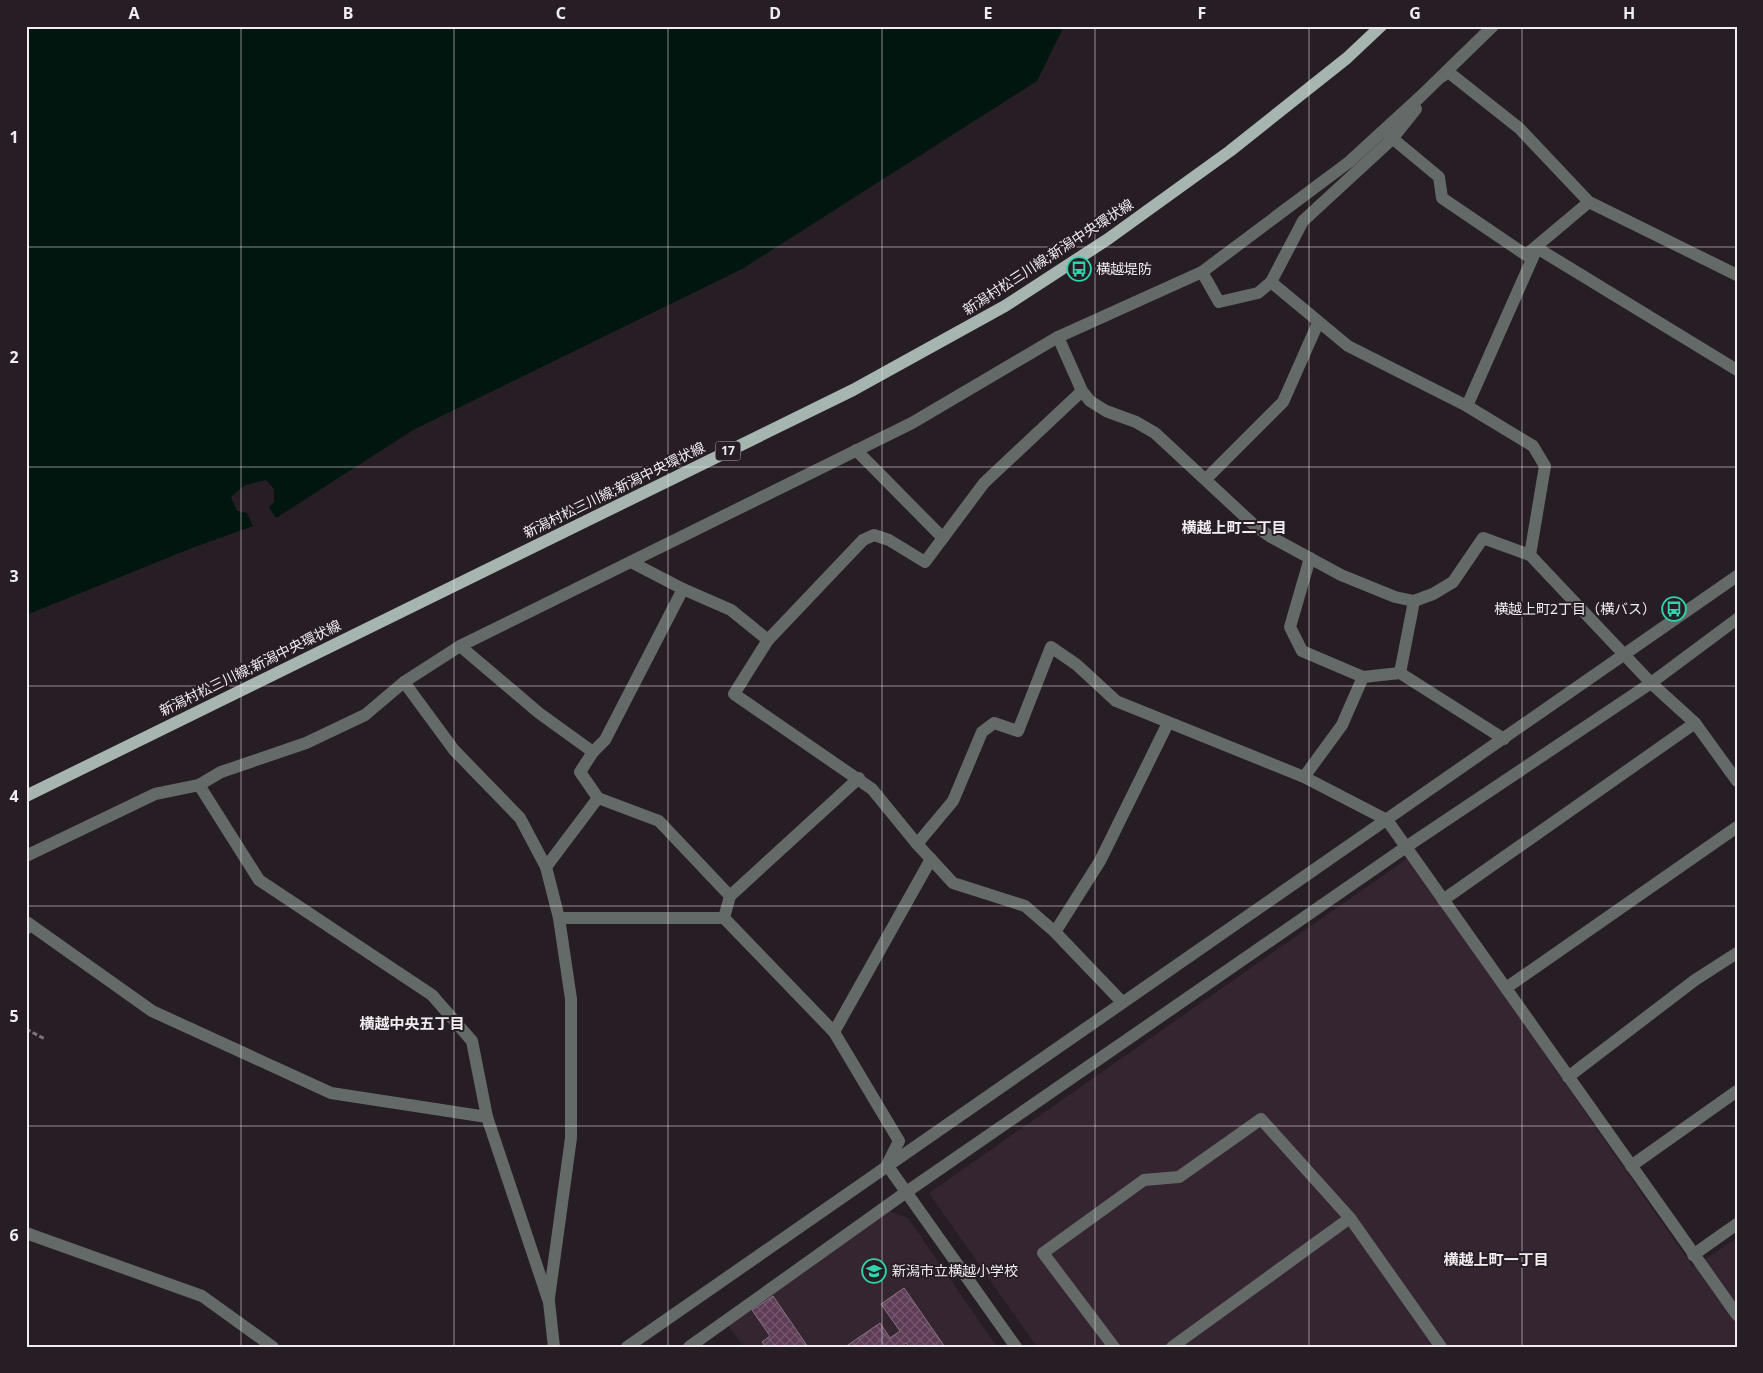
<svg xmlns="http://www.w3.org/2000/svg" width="1763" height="1373" font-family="'Noto Sans','Noto Sans JP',sans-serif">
	<defs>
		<pattern id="building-cross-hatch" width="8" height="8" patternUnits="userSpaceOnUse" patternTransform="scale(1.25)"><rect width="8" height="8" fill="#5e3b56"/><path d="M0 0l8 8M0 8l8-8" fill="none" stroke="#76586f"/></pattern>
	</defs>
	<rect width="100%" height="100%" fill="#271d25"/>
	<!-- built -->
	<g fill="#352531">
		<polygon points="1408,858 1693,1267 1737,1238 1737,1347 1037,1347 929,1193"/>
		<polygon points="890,1211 908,1218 997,1347 744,1347 727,1324"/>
	</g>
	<!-- water -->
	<polygon fill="#00160f" points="26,26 1064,26 1037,81 742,269 413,430 276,518 269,507 274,502 274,489 266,480 245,485 231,497 237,511 247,513 253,526 192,548 26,615"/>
	<!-- building -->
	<g fill="url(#building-cross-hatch)" stroke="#847680">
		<polygon points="904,1288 945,1347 909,1347 906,1343 901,1347 845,1347 880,1323 890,1338 900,1331 881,1304"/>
		<polygon points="773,1296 808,1347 776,1347 775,1345 766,1347 762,1342 770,1336 752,1310"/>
	</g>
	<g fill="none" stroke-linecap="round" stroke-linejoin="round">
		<!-- path -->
		<polyline stroke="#7c737a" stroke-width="3" stroke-dasharray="5 2.5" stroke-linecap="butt" points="26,1029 45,1039"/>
		<!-- minor -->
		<g stroke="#636a67" stroke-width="12">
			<polyline points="1443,76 1447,71 1519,128 1589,202 1737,275"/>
			<polyline points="1386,133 1439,177 1442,198 1526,255 1589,202"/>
			<polyline points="1202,272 1219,302 1258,293 1271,282 1303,221 1392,139 1416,109"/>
			<polyline points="1271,282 1348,346 1467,406 1533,446 1545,466 1530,555"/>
			<polyline points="1058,337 1082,391 1090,401 1106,411 1136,422 1155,433 1254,525 1271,537 1341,575 1395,597 1414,601 1433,594 1453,582 1483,538 1530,555 1651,683 1695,723 1737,781"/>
			<polyline points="1467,406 1537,248 1737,370"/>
			<polyline points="856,450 943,538"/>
			<polyline points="1206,479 1283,402 1318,323"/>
			<polyline points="1310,558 1290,627 1302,651 1363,677"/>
			<polyline points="631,562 683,589 605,740 593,752 580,772 598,798 659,821 730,896 724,918 834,1032 899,1141 888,1163"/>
			<polyline points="683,589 731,610 768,640 734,694 872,789 917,844 953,883 1025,906 1055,932 1122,1002"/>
			<polyline points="768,640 863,540 874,535 889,540 925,562 984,483 1082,391"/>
			<polyline points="460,646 539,713 593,752"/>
			<polyline points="1400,673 1414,601"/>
			<polyline points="404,682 454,750 520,818 546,867 559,918 571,999 571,1138 549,1298"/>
			<polyline points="1304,777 1342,725 1363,677 1400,673 1504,739"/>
			<polyline points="199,785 259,880 432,995 472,1041 487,1117"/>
			<polyline points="917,844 953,801 982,732 994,723 1018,731 1051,647 1077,665 1116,701 1304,777 1387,820 1737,1315"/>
			<polyline points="26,856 155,794 199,785 221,772 306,743 365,715 404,682 460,646 912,423 1058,337 1202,272 1349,162 1420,97 1493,26"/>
			<polyline points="546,867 598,798"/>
			<polyline points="730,896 859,778"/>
			<polyline points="1443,900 1695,723"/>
			<polyline points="559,918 724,918"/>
			<polyline points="26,929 28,923 152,1011 331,1093 487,1117 549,1302 554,1347"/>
			<polyline points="1055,932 1100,861 1168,723"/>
			<polyline points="1506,988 1737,827"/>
			<polyline points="834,1032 931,859"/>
			<polyline points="1568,1077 1695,980 1737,953"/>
			<polyline points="887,1165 1016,1347"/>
			<polyline points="1631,1166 1737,1091"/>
			<polyline points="26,1233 202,1296 273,1347"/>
			<polyline points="1693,1255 1737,1224"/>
			<polyline points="627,1347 1737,576"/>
			<polyline points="689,1347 905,1193 1406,847 1651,683 1737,619"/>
			<polyline points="1114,1347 1043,1253 1144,1180 1179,1177 1261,1119 1350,1218 1441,1347"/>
			<polyline points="1172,1347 1350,1218"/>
		</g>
		<!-- major -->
		<polyline stroke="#a6b5af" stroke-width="12" points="26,796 853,390 1005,306 1108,239 1230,151 1347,58 1381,26"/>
	</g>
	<!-- grid -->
	<path fill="none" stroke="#f2ebf0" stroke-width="1" stroke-opacity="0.55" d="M241 26V1347M454 26V1347M668 26V1347M882 26V1347M1095 26V1347M1309 26V1347M1522 26V1347M26 247H1737M26 467H1737M26 686H1737M26 906H1737M26 1126H1737"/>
	<!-- icons -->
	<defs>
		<g id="bus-ring" transform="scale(1.25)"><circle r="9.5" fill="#271d25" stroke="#2ed4aa" stroke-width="1.5"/><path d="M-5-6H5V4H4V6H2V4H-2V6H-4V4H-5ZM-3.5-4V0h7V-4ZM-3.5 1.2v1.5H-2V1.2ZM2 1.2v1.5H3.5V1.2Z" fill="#2ed4aa"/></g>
		<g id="school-ring" transform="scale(1.25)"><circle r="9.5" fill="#271d25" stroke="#2ed4aa" stroke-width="1.5"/><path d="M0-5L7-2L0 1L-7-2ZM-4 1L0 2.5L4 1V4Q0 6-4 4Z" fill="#2ed4aa"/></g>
	</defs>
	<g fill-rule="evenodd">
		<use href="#bus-ring" x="1079" y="269"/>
		<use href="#bus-ring" x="1674" y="609"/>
		<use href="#school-ring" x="874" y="1271"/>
	</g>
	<g text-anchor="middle" stroke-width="4" stroke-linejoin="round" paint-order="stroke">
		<!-- shield labels -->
		<rect fill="#271d25" stroke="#b5adb3" stroke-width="1" x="715.5" y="441.5" width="25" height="19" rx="4"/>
		<g font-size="12" font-weight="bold" fill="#f2ebf0">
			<text x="728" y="455">17</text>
		</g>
		<!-- street labels -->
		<g font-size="14" fill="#f2ebf0" stroke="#271d25">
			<text transform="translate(1048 257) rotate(-33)" y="5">新潟村松三川線;新潟中央環状線</text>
			<text transform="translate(614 490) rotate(-26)" y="5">新潟村松三川線;新潟中央環状線</text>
			<text transform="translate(250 668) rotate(-26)" y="5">新潟村松三川線;新潟中央環状線</text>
		</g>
		<!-- poi labels -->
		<g font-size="14" fill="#f2ebf0" stroke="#271d25" text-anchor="start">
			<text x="1096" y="274">横越堤防</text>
			<text x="1656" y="614" text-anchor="end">横越上町2丁目（横バス）</text>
			<text x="892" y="1276">新潟市立横越小学校</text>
		</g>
		<!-- neighbourhood labels -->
		<g font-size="15" font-weight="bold" fill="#f2ebf0" stroke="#271d25">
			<text x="1234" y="533">横越上町二丁目</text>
			<text x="412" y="1029">横越中央五丁目</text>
			<text x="1496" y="1265">横越上町一丁目</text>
		</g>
	</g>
	<!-- border -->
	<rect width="1763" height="1373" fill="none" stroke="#271d25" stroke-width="55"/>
	<rect x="28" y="28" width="1708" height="1318" fill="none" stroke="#f2ebf0" stroke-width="2"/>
	<g font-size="16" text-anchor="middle" font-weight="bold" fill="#f2ebf0">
		<text x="134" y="19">A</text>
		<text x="348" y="19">B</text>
		<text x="561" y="19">C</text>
		<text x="775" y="19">D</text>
		<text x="988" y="19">E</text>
		<text x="1202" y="19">F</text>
		<text x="1415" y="19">G</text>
		<text x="1629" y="19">H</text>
		<text x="14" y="143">1</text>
		<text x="14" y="363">2</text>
		<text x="14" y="582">3</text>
		<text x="14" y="802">4</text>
		<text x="14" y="1022">5</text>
		<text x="14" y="1241">6</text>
	</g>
</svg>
